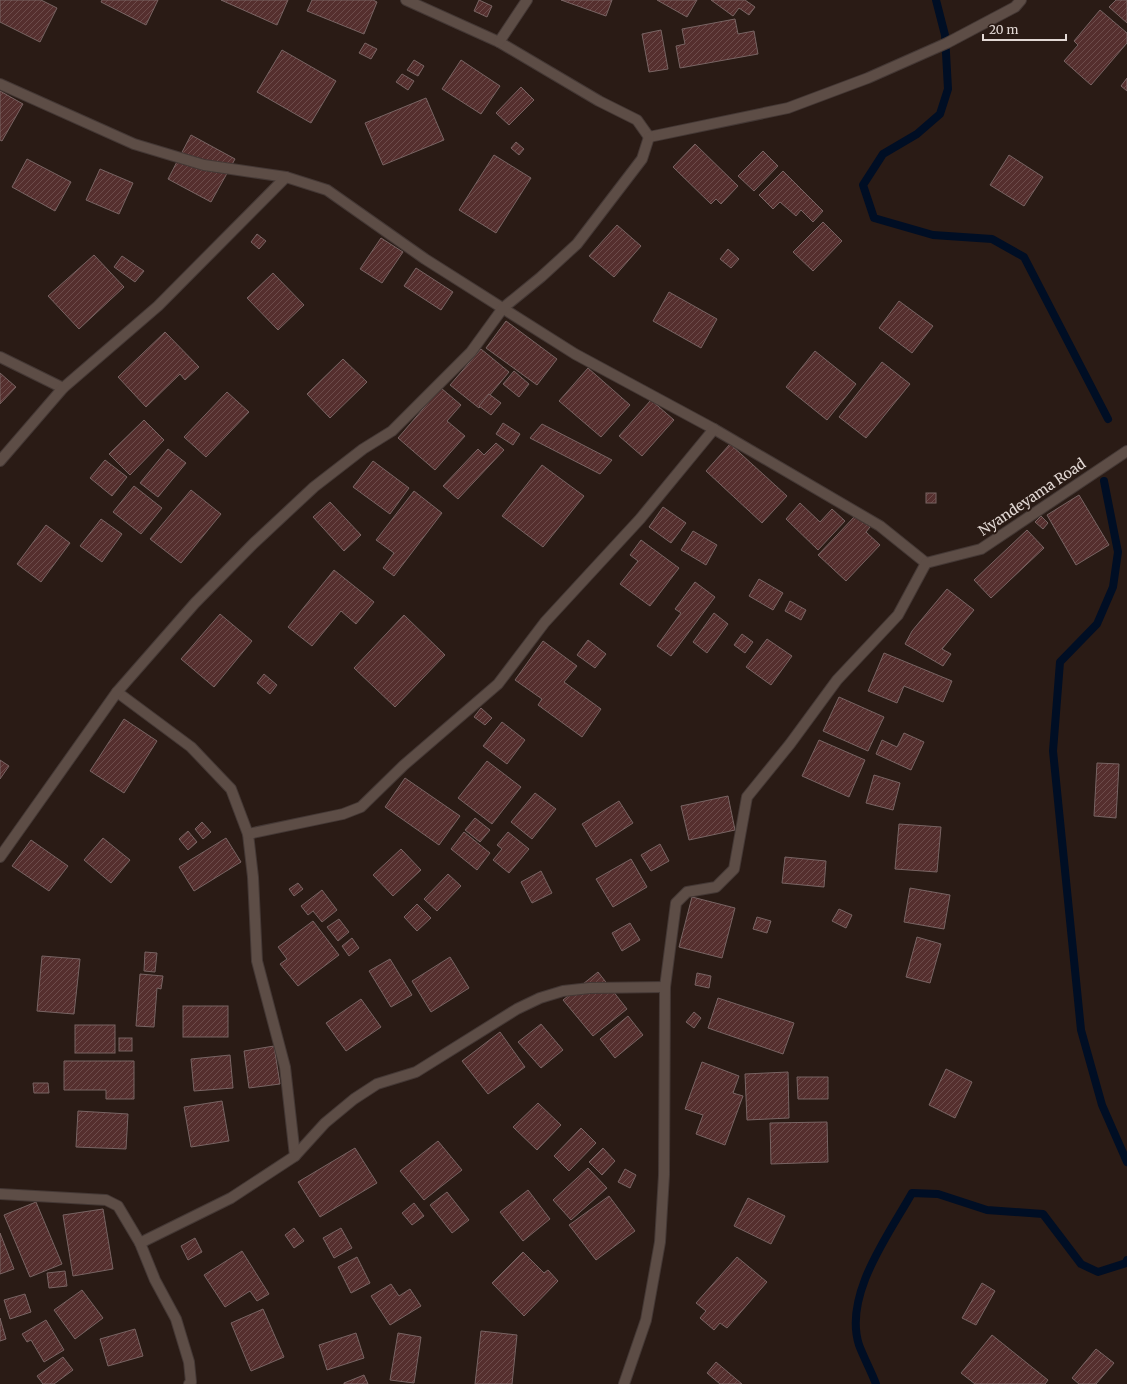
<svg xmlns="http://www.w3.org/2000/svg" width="1127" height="1384" font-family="Merriweather,serif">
	<defs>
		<pattern id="building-hatch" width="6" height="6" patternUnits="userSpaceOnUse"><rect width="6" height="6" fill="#552f2e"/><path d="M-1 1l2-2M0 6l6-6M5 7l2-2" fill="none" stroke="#6d4c4b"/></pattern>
	</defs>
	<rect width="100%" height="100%" fill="#2a1b15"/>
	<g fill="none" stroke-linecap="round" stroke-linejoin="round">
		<!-- stream -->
		<g stroke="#000e24" stroke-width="8">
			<polyline points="936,0 945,35 948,89 940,114 917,134 883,154 863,185 874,218 933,235 992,239 1024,257 1108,419"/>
			<polyline points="1104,481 1118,552 1113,587 1097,624 1060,662 1053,751 1081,1030 1102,1105 1127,1162"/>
			<path d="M876 1384C871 1371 864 1358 859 1345 843 1295 889 1234 912 1193L938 1194 987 1210 1043 1214 1081 1264 1098 1272 1126 1263 1127 1260"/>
		</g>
	</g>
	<!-- building -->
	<g fill="url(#building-hatch)" stroke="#786463">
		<polygon points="0,0 41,0 57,8 40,42 0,22"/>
		<polygon points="102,0 158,0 146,25 101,2"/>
		<polygon points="221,0 288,0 277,25"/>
		<polygon points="312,0 373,0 377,2 364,34 307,11"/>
		<polygon points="479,0 492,6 487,17 474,11"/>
		<polygon points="561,0 612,0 606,16"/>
		<polygon points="657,0 697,0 687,17"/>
		<polygon points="711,0 745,0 755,7 749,15 739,8 733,16"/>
		<polygon points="1116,0 1127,0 1127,23 1109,7"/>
		<polygon points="1100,10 1127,33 1127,43 1091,85 1064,61 1078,45 1074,41"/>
		<polygon points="735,19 738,34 754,31 758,54 680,68 676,46 685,44 682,29"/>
		<polygon points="661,30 668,69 649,72 642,34"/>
		<polygon points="365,43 377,49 371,59 359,53"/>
		<polygon points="282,50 336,81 311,123 257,92"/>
		<polygon points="414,60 424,66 418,76 407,70"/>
		<polygon points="461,60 500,86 481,114 442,89"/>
		<polygon points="402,74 414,81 408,90 396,82"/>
		<polygon points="1127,78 1127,91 1121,86"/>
		<polygon points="521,87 534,100 509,125 496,113"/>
		<polygon points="0,91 23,104 2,141 0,140"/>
		<polygon points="426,98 444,140 383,165 365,123"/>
		<polygon points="191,135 235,159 211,202 168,179"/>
		<polygon points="516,142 524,149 519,155 511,148"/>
		<polygon points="695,144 738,186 721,204 716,199 711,204 673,167"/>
		<polygon points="763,151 778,166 754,191 738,176"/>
		<polygon points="494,155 531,178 496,233 459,210"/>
		<polygon points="1009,155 1043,177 1024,206 990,185"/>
		<polygon points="27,159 71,182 55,211 12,187"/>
		<polygon points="100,169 133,183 119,214 86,200"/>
		<polygon points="783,171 823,211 813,222 801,210 796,216 780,202 773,209 759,195"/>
		<polygon points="823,222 842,241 813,271 793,252"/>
		<polygon points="617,225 641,246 614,277 589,256"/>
		<polygon points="257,234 266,241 259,249 251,242"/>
		<polygon points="381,238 403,252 382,283 360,269"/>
		<polygon points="728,249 739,259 731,268 720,259"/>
		<polygon points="94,255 124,287 79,329 48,296"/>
		<polygon points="122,256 144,271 135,282 114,267"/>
		<polygon points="416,268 453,292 441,310 404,286"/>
		<polygon points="273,273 304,305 278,330 247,298"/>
		<polygon points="669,292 717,319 701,348 653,321"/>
		<polygon points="899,301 933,326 912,353 879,328"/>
		<polygon points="506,321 557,359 537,385 486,348"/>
		<polygon points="165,332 199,367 185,380 180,374 146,407 118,377"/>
		<polygon points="481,349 509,372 479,408 450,385"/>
		<polygon points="815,351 856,384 827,420 786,387"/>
		<polygon points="343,359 367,382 330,418 307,394"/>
		<polygon points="882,362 910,384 866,438 839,417"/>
		<polygon points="588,368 630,405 601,437 559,401"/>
		<polygon points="514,371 529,384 519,397 503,384"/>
		<polygon points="0,373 16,387 0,404"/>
		<polygon points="441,388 461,405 447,421 465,436 435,470 398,438"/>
		<polygon points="227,392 249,412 206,457 184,437"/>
		<polygon points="489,394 501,403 491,415 479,406"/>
		<polygon points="651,400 674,420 642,456 619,436"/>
		<polygon points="144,420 164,440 130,475 109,454"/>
		<polygon points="503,423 520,434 513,445 496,434"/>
		<polygon points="542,424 612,460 600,474 530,438"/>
		<polygon points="496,443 504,450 458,499 443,486 478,449 484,455"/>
		<polygon points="730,444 787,496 762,523 706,471"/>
		<polygon points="168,449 186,463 158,497 140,483"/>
		<polygon points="105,460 127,477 112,496 90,478"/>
		<polygon points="373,461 409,488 390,514 353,487"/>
		<polygon points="542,465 584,496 543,547 502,516"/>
		<polygon points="134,486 162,508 141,534 113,512"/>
		<polygon points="191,490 221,514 181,563 150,539"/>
		<polygon points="414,491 442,513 394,576 383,568 394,553 376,540"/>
		<rect x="926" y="493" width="10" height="10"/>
		<polygon points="1079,495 1109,545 1076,565 1047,515"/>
		<polygon points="330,502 361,535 344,551 313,517"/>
		<polygon points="800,503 820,522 832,509 845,521 818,550 786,519"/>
		<polygon points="663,507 686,523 671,543 649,527"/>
		<polygon points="856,515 870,527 866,532 880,545 846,581 818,555"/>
		<polygon points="1041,516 1048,523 1043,529 1035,522"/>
		<polygon points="101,519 122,534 102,562 80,546"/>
		<polygon points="46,525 70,543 41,582 17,564"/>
		<polygon points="1027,530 1044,548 991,598 974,580"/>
		<polygon points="693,531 717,545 706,565 681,550"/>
		<polygon points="641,540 679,568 650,606 620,584 638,561 630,555"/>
		<polygon points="334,570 374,602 356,624 341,611 312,646 288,627"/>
		<polygon points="759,579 783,593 773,610 749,596"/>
		<polygon points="695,582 715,597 671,656 657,646 681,613 675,609"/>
		<polygon points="947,589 974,610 942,649 951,654 943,666 905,644 912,631"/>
		<polygon points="790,601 806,610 801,620 785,611"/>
		<polygon points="714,613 728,624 707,653 693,642"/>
		<polygon points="220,614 252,641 214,687 181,659"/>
		<polygon points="404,615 445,655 395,707 354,668"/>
		<polygon points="742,634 753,642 745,653 734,645"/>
		<polygon points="767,639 792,656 771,685 746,667"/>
		<polygon points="588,640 606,654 595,668 577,655"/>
		<polygon points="543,641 577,666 564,682 601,709 582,737 538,705 542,699 515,680"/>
		<polygon points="884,653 952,681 943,702 904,686 897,703 868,691"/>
		<polygon points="264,674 277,685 270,694 257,683"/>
		<polygon points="839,697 884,717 868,751 823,731"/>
		<polygon points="481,708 492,718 485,725 474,717"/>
		<polygon points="124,719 157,741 124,793 90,771"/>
		<polygon points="502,722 525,740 507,764 483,746"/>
		<polygon points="904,733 924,742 911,770 876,754 882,740 897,747"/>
		<polygon points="819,740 865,760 849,797 802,776"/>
		<polygon points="0,760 9,766 0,779"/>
		<polygon points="487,761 521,787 492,824 458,798"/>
		<polygon points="1097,763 1119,764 1116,818 1094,816"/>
		<polygon points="874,775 900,783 893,810 866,803"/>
		<polygon points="405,778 460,816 439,845 385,807"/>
		<polygon points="535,793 556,809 532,839 511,822"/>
		<polygon points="728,796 735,830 689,840 681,806"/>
		<polygon points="619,801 633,823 596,847 582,824"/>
		<polygon points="475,818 490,830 480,842 465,830"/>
		<polygon points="202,822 211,832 203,839 195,829"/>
		<polygon points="899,824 941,827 937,872 895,869"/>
		<polygon points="188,831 197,842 188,850 179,839"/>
		<polygon points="464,832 490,853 477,870 451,849"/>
		<polygon points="508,832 529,849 509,873 493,860 502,849 497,845"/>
		<polygon points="103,838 130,860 111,883 84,860"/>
		<polygon points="226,838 241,862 194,891 179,867"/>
		<polygon points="31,840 68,866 49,891 12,866"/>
		<polygon points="660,844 669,861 651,871 641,855"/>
		<polygon points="401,849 421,870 393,896 373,875"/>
		<polygon points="785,857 826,861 824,887 782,883"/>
		<polygon points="631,859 647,887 613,907 596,879"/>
		<polygon points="541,871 552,893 532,903 521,882"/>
		<polygon points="448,874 461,886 437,911 424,899"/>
		<polygon points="298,883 303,889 294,896 289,889"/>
		<polygon points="910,888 950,895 944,929 904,922"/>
		<polygon points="322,890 337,910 322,922 313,911 308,915 301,906"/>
		<polygon points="692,897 735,908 722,958 679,947"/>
		<polygon points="417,904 431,918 417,931 404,917"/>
		<polygon points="839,909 852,915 846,928 832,921"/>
		<polygon points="757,917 771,921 767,933 753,929"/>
		<polygon points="339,919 349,932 338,941 327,927"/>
		<polygon points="313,921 339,955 298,986 280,964 287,959 278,947"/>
		<polygon points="630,923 640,940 622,951 612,933"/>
		<polygon points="917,937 941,944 930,983 906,977"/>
		<polygon points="352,938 359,948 349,956 342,946"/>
		<polygon points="145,952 157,953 155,972 144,971"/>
		<polygon points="42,956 80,959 74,1014 37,1011"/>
		<polygon points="450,957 469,988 431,1012 412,981"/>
		<polygon points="390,959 412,995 391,1007 369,971"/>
		<polygon points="598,972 627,1009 593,1036 563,1000"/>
		<polygon points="697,973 711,976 709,988 695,985"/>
		<polygon points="140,974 163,976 161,989 157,988 154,1027 136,1026"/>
		<polygon points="718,998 794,1023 783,1054 708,1028"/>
		<polygon points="361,999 381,1027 346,1051 326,1023"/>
		<rect x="183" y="1006" width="45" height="31"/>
		<polygon points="694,1012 701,1018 694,1028 686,1022"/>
		<polygon points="628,1016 643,1035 615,1058 600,1039"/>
		<polygon points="541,1024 563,1050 541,1068 518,1042"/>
		<rect x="75" y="1025" width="40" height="28"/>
		<polygon points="500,1032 525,1067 488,1094 462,1061"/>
		<rect x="119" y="1038" width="13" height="13"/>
		<polygon points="274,1046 280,1084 249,1088 244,1051"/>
		<polygon points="230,1055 233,1088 194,1091 191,1059"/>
		<polygon points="64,1061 134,1061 134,1099 106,1099 106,1090 64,1090"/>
		<polygon points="702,1062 739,1076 733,1093 743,1096 725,1145 696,1134 703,1115 685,1109"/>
		<polygon points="946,1069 972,1082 955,1118 929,1105"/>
		<polygon points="788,1072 789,1118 747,1120 745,1074"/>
		<polygon points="797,1077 828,1077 828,1099 798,1099"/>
		<polygon points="33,1083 48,1083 49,1093 34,1093"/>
		<polygon points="222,1101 229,1141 191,1147 184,1107"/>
		<polygon points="538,1103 561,1125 537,1150 513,1127"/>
		<polygon points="78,1111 128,1114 126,1149 76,1147"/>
		<polygon points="827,1122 828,1162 771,1164 770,1123"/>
		<polygon points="581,1128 596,1143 569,1171 554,1156"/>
		<polygon points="438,1141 462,1170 424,1200 400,1171"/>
		<polygon points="355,1148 377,1183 320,1217 298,1182"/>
		<polygon points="603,1148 615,1161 602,1175 589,1162"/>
		<polygon points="588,1168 607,1188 571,1220 553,1200"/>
		<polygon points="625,1169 636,1175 630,1188 618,1182"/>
		<polygon points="528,1190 550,1219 523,1241 500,1212"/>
		<polygon points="447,1192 469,1220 452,1233 430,1205"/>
		<polygon points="609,1196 635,1231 596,1260 569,1225"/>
		<polygon points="748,1198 785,1216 771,1244 734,1226"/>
		<polygon points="36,1202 62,1264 30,1277 4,1215"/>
		<polygon points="414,1203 424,1216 412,1225 402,1213"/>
		<polygon points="103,1209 113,1269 73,1276 63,1215"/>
		<polygon points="294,1228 304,1241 294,1248 285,1235"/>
		<polygon points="341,1228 352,1248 334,1258 323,1238"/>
		<polygon points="0,1233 14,1269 0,1274"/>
		<polygon points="195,1238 202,1252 188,1260 181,1246"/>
		<polygon points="242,1251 269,1294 257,1301 250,1291 225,1307 204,1275"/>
		<polygon points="523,1252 544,1273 548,1270 558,1281 524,1316 492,1283"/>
		<polygon points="357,1257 370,1283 351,1293 338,1267"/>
		<polygon points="737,1257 767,1282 727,1328 720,1323 714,1330 700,1318 706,1311 696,1303"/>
		<polygon points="65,1271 67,1286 49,1288 47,1273"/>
		<polygon points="982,1283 995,1291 976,1325 962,1318"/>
		<polygon points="391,1284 399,1296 410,1289 421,1306 390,1325 371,1296"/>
		<polygon points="82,1290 103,1318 75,1339 54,1310"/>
		<polygon points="25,1294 31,1312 10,1319 4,1300"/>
		<polygon points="263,1309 284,1357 251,1371 231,1323"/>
		<polygon points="0,1318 6,1339 0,1341"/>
		<polygon points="46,1320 64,1350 44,1362 31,1340 27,1342 22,1334"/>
		<polygon points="135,1329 143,1356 108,1366 100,1339"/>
		<polygon points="481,1331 517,1335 512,1384 475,1384"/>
		<polygon points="356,1333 364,1358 327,1370 319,1345"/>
		<polygon points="398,1333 421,1337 414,1383 390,1380"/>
		<polygon points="992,1335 1048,1380 1045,1384 975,1384 961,1373"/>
		<polygon points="1096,1349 1114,1363 1096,1384 1079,1384 1072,1378"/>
		<polygon points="63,1357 73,1370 54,1384 43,1384 37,1376"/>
		<polygon points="716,1362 742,1384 720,1384 707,1373"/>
		<polygon points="364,1375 368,1384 344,1384 344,1383"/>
	</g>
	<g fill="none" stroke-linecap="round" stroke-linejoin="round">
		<!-- street casing -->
		<g stroke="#443835" stroke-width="12">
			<g id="street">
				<polyline points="406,0 499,42 599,101 637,120 649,137"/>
				<polyline points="499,42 527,0"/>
				<polyline points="0,84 134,144 204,165 286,177"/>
				<polyline points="649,137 788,108 868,78 947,43 1015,7 1021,0"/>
				<polyline points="0,357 63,388"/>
				<polyline points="0,461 63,388 158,306 286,177 327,190 425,259 575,354 714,429 880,526 926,563"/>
				<polyline points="926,563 981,549 1127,451"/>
				<polyline points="117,692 191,747 231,789 248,834 253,877 257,961 285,1067 295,1156"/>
				<polyline points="248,834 343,814 361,807 404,765 498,684 545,622 640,519 714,429"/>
				<polyline points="0,857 117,692 195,603 254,543 314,487 363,449 392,431 471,352 503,308 541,277 577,244 642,159 649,137"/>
				<polyline points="0,1194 106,1200 118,1206 140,1243 155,1280 176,1319 189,1362 191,1382 189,1384"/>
				<polyline points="140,1243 231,1198 295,1156 325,1123 354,1099 377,1084 416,1072 517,1009 540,998 563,991 590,988 665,987"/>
				<polyline points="624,1384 646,1320 660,1242 664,1175 665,987 676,903 687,892 716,887 734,869 747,797 790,744 837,680 898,615 926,563"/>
			</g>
		</g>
		<!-- street -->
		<use href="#street" stroke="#5d4d46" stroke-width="10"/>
	</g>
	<g text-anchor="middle" stroke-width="4" stroke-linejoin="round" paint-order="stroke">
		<!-- street labels -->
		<g font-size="14" fill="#e2d8d4" stroke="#2a1b15">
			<text transform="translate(1032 497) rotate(-34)" y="5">Nyandeyama Road</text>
		</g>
	</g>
	<!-- scale -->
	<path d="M983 34v6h83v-6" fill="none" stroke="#e2d8d4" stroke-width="2"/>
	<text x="989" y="34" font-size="12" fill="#e2d8d4" stroke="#2a1b15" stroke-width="3" paint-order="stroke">20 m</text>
</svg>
